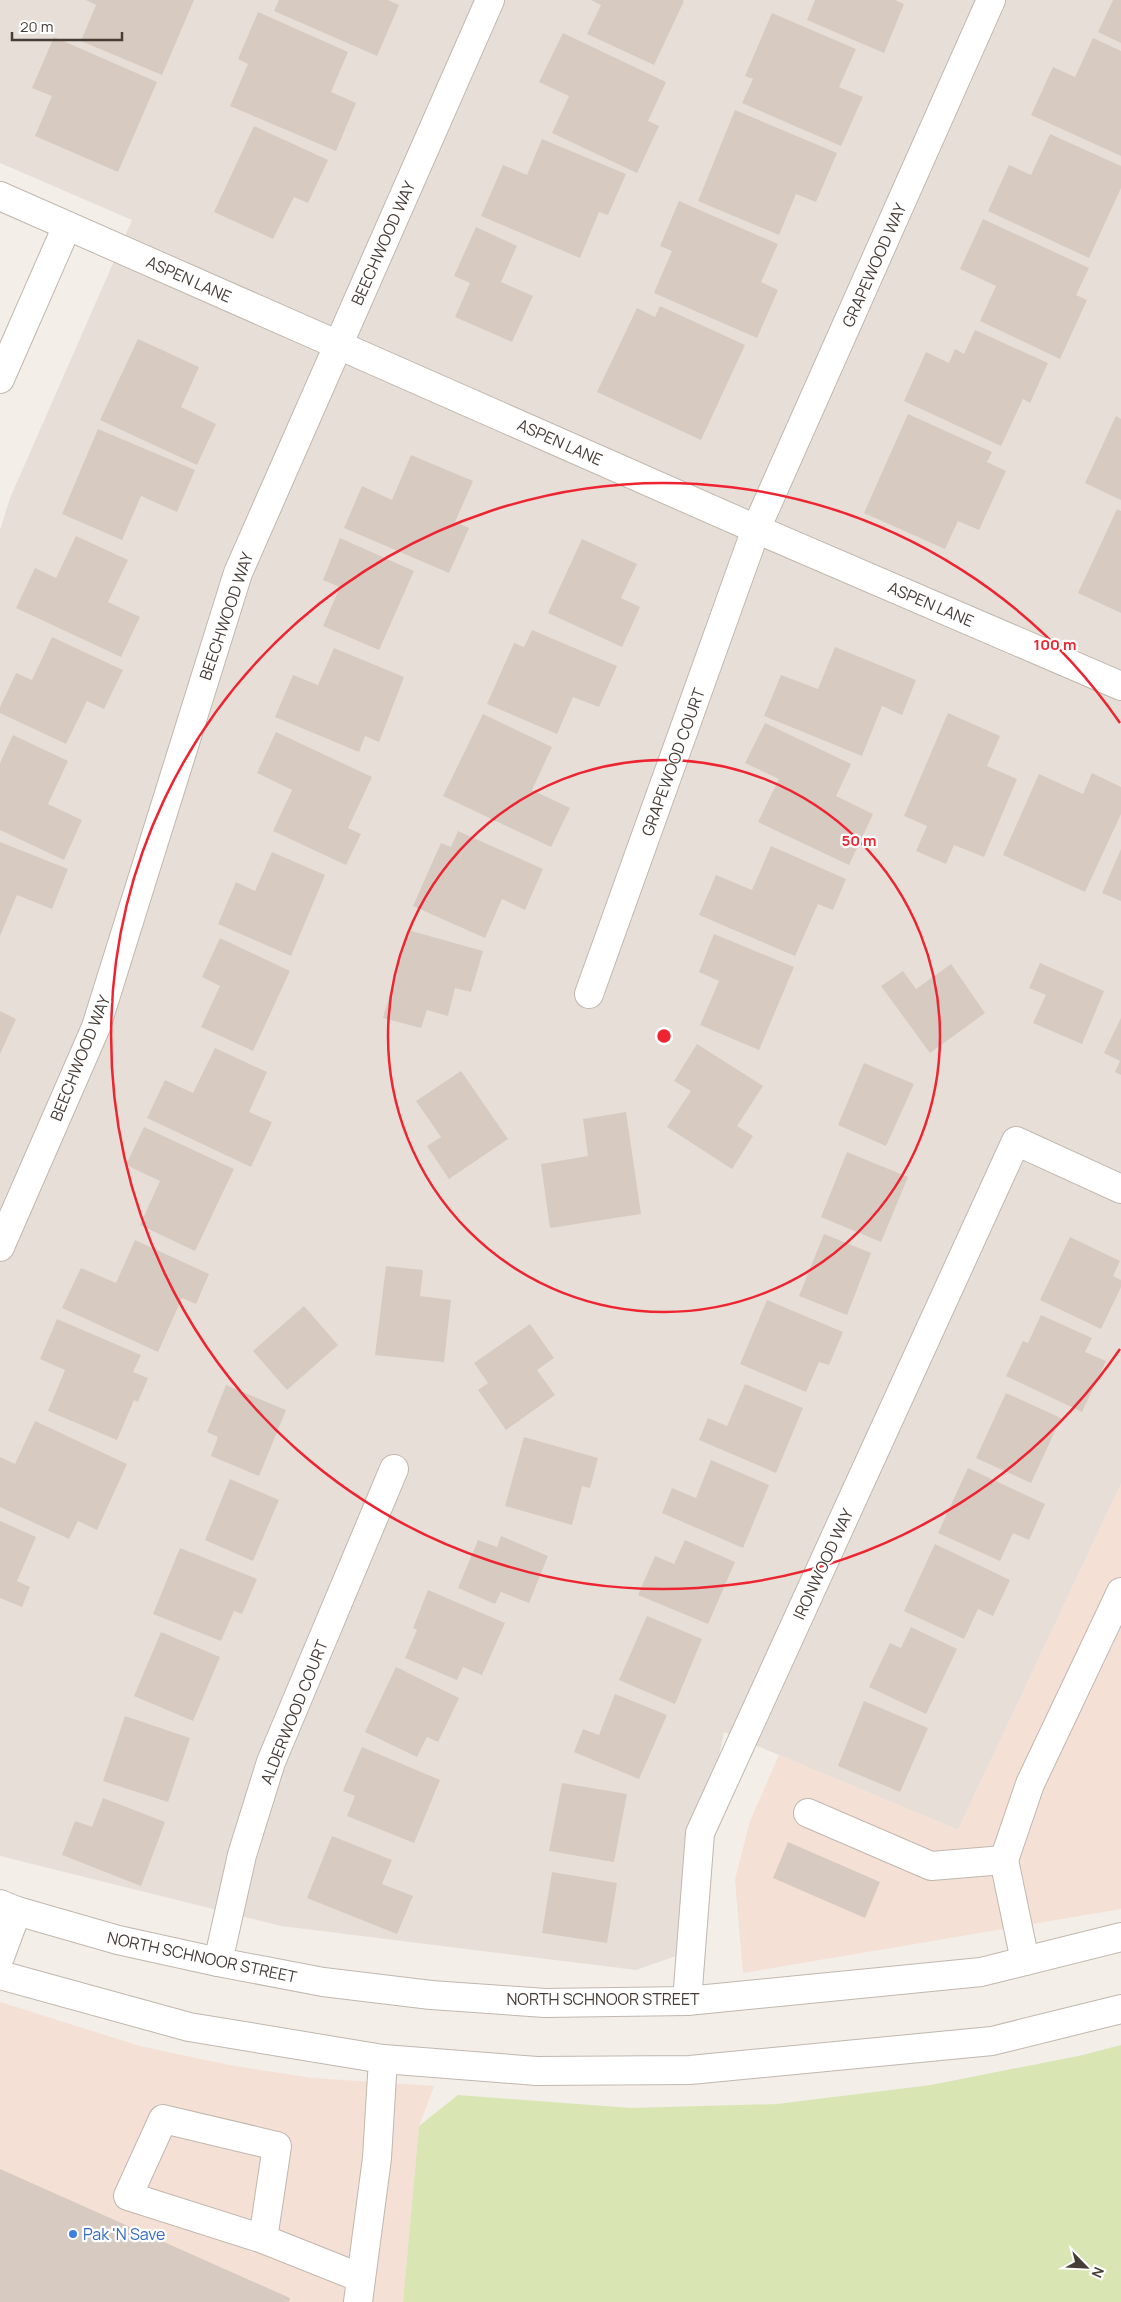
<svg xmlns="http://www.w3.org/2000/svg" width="1121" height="2302" font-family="Manrope,sans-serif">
	<rect width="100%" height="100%" fill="#f3eee8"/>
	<!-- residential -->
	<polygon fill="#e7dfd7" points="0,0 1121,0 1121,1484 958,1830 724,1732 676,1956 636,1970 281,1926 0,1856 0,530 10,498 132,220 0,163"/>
	<!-- commercial -->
	<g fill="#f4e0d5">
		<polygon points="1121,1484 1121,1909 743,1973 735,1880 750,1821 779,1755 958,1830"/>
		<polygon points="0,2002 140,2046 229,2065 312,2078 434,2086 419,2126 403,2302 0,2302"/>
	</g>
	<!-- green -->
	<polygon fill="#d9e5b3" points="1121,2045 1121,2302 403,2302 419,2126 458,2095 631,2108 777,2104 931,2085 1083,2055"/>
	<!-- building -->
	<g fill="#d7cac1">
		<polygon points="86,0 194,0 162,75 81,41 96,5"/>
		<polygon points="279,0 388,0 399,5 377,56 274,11"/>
		<polygon points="591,0 682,0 684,1 654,65 587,34 601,5"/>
		<polygon points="815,0 895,0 904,4 884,53 807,20"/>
		<polygon points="1113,0 1121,0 1121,43 1098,32"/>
		<polygon points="258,12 348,52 331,92 356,103 336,151 230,106 248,64 238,59"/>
		<polygon points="772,13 856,49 839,87 863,97 841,146 742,103 753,79 745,76"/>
		<polygon points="563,33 666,82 648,121 659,126 637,173 552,133 569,96 539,82"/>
		<polygon points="54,37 157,82 118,172 35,136 52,96 32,88"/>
		<polygon points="1093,38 1121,51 1121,156 1031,115 1053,67 1075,77"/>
		<polygon points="735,110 837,153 816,202 796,194 779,235 698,201"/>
		<polygon points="254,126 328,160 308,203 294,197 273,239 214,212"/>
		<polygon points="1050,134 1121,166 1121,188 1089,258 988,211 1009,165 1031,175"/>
		<polygon points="542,139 626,174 608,215 599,212 580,258 481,216 503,165 527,175"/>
		<polygon points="679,201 778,244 761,282 778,290 757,338 654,293 672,251 660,246"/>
		<polygon points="983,219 1089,268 1076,295 1087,300 1060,359 980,321 996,286 960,269"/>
		<polygon points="476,227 517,246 501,282 533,296 512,342 455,317 470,283 454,276"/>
		<polygon points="660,306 745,345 701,440 597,392 637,308 655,317"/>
		<polygon points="975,330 1048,363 1030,403 1023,399 1001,446 904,401 926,352 949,363 955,349 964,354"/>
		<polygon points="138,339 199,367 181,407 216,424 197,465 100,420"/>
		<polygon points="908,414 992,452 987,462 1006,471 979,530 958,521 945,549 864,513"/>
		<polygon points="1116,416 1121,419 1121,500 1085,483"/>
		<polygon points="98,429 195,470 177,512 141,496 122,540 62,514"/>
		<polygon points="411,455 473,481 455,522 469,528 449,573 344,528 362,486 392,500"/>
		<polygon points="1117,509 1121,511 1121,613 1078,593"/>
		<polygon points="76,536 128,560 108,602 140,617 121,657 16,608 35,568 56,578"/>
		<polygon points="340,538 414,571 379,650 323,626 340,587 323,580"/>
		<polygon points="582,539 637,564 621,598 640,607 622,647 548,613"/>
		<polygon points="532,630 617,666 599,707 573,697 557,734 487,704 514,643 524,647"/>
		<polygon points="52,637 123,670 104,709 87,701 66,744 0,713 0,707 16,673 32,680"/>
		<polygon points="835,647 916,680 902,715 882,706 862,756 764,716 781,675 818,689"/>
		<polygon points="334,648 404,677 379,742 365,736 359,752 275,717 293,675 318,685"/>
		<polygon points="948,713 1000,736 987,766 1017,779 984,857 954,845 946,864 916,851 927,826 904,816"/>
		<polygon points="483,714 552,747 532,790 570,808 551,847 443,796"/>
		<polygon points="765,723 851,764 836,796 873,814 849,865 758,822 779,779 745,763"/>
		<polygon points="276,732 372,777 348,828 361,834 346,865 273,831 292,790 257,773"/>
		<polygon points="13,735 68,761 48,804 82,820 64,860 0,830 0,763"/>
		<polygon points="1092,773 1121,787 1121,814 1085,892 1003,855 1039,774 1083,794"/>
		<polygon points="458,831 543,869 525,910 502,899 485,938 413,906 441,843 451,847"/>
		<polygon points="0,842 68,869 52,909 17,895 0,936"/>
		<polygon points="771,846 846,879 833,910 818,904 795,956 699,915 716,875 752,890"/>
		<polygon points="1121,849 1121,901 1102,893"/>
		<polygon points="272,852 325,875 291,956 218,924 236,882 255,891"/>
		<polygon points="408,930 483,951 471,992 455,988 448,1016 427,1010 421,1028 383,1018"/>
		<polygon points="714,934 794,967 759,1050 700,1025 719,981 699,972"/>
		<polygon points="220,938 290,971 253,1051 201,1027 220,986 202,977"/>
		<polygon points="1040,963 1104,991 1082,1044 1033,1023 1046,995 1029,988"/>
		<polygon points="951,964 985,1013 930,1053 881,986 903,971 916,989"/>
		<polygon points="0,1011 16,1019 0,1054"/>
		<polygon points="1121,1018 1121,1075 1115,1072 1120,1061 1104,1053"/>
		<polygon points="697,1044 763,1086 737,1126 753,1136 732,1169 667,1127 691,1091 674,1081"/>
		<polygon points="215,1048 267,1072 249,1112 272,1122 251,1167 147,1118 165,1080 193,1093"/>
		<polygon points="864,1063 914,1084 886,1146 838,1125"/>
		<polygon points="461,1071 508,1139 449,1179 427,1146 441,1137 416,1101"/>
		<polygon points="626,1112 641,1214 550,1228 541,1164 588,1156 583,1119"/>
		<polygon points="144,1127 234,1169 195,1251 140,1225 160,1181 126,1165"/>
		<polygon points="847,1152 908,1177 881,1242 821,1217"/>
		<polygon points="824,1234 871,1253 847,1315 799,1296"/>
		<polygon points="1070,1237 1120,1261 1113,1276 1121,1280 1121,1287 1101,1329 1040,1300"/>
		<polygon points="135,1240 209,1274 196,1304 182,1298 158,1352 62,1308 81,1268 116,1283"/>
		<polygon points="386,1266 423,1270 420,1296 451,1300 444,1362 375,1355"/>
		<polygon points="767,1300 843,1332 829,1365 819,1362 806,1392 740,1364"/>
		<polygon points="304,1306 338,1345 287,1390 253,1351"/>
		<polygon points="1041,1315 1092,1338 1085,1352 1106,1361 1082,1412 1006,1376 1023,1341 1028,1343"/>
		<polygon points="57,1319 141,1355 133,1372 148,1378 138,1402 134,1400 117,1440 48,1411 65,1370 40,1359"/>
		<polygon points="530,1324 554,1358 537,1370 555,1395 506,1430 478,1390 488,1383 474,1363"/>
		<polygon points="745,1384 803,1408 776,1473 699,1440 708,1418 727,1426"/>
		<polygon points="226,1385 286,1410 259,1476 211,1456 218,1437 207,1432"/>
		<polygon points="1006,1393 1061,1418 1031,1483 976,1458"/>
		<polygon points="35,1421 127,1464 97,1530 78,1521 69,1539 0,1507 0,1457 15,1464"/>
		<polygon points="524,1437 598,1458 590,1488 582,1486 572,1525 505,1506"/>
		<polygon points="711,1460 769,1485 743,1548 662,1513 672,1488 696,1498"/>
		<polygon points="968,1468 1045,1504 1029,1540 1013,1533 1000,1561 938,1533"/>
		<polygon points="230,1479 279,1500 253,1561 205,1540"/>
		<polygon points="0,1521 36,1537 17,1581 30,1587 22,1607 0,1598"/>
		<polygon points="501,1536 548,1556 529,1603 501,1592 495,1604 458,1588 478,1540 497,1547"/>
		<polygon points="685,1540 735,1562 708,1624 638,1595 655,1556 674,1564"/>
		<polygon points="935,1544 1010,1580 993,1616 978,1609 964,1639 904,1611"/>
		<polygon points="180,1548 257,1579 242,1614 234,1611 221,1641 153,1614"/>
		<polygon points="428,1590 505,1623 482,1675 463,1667 457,1680 405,1658 417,1630 413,1628"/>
		<polygon points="647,1616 702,1639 675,1704 619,1680"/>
		<polygon points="911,1627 957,1649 926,1714 869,1687 890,1643 901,1648"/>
		<polygon points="161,1632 220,1657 193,1721 134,1696"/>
		<polygon points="396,1667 459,1698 438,1742 427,1737 417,1757 365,1732"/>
		<polygon points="615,1694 667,1715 639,1779 574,1752 583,1729 599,1735"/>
		<polygon points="864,1701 928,1728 900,1792 838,1766"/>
		<polygon points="125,1716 190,1738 168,1802 103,1781"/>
		<polygon points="362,1747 440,1780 414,1843 347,1816 355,1796 343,1791"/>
		<polygon points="562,1783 627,1794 614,1862 549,1851"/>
		<polygon points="103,1798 165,1822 141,1886 62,1855 75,1821 92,1827"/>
		<polygon points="332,1836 392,1860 382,1884 413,1896 397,1934 307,1898"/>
		<polygon points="788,1842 880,1882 865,1918 773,1878"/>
		<polygon points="552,1872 617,1883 607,1943 542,1933"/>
		<polygon points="0,2169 290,2298 289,2302 0,2302"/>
	</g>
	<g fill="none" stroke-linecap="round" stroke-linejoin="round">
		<!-- minor casing -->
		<g stroke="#c1b7ae" stroke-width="30">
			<g id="minor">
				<polyline points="0,196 756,529 1121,686"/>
				<polyline points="0,379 67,226"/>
				<polyline points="589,994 756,529 991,0"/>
				<polyline points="0,1247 96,1027 238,573 490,0"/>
				<polyline points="808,1813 931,1866 1004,1860"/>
				<polyline points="0,1904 17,1911 118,1940 218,1962 323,1982 431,1995 545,2003 687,2001 981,1972 1121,1937"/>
				<polyline points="0,1957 17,1911"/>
				<polyline points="1025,1961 1004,1860 1030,1784 1121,1592"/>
				<polyline points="218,1962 242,1855 271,1762 394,1469"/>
				<polyline points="0,1975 189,2027 383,2059 537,2071 690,2070 992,2041 1121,2009"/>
				<polyline points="687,2001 700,1833 1016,1141 1121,1189"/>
				<polyline points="263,2239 128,2196 163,2119 277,2146 263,2239 361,2278"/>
				<polyline points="358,2302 377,2158 383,2059"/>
			</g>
		</g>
		<!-- minor -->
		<use href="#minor" stroke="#fff" stroke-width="28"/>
	</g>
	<!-- distance rings -->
	<g fill="none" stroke="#ee2430" stroke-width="2.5">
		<circle cx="664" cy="1036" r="276"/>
		<path d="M1120 1349A553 553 0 1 1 1120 723"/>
	</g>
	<!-- markers -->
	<circle fill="#3f7fe0" stroke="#fff" stroke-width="2" cx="73" cy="2234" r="5"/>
	<g text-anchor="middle" stroke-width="4.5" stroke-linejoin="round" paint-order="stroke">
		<!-- street labels -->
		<g font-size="16" fill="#463d37" stroke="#fff">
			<text transform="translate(383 243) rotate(-66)" y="6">BEECHWOOD WAY</text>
			<text transform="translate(874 265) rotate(-66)" y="6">GRAPEWOOD WAY</text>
			<text transform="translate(189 279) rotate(24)" y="6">ASPEN LANE</text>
			<text transform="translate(560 442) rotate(24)" y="6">ASPEN LANE</text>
			<text transform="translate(931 604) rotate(23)" y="6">ASPEN LANE</text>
			<text transform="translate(226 616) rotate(-71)" y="6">BEECHWOOD WAY</text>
			<text transform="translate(673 762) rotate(-70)" y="6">GRAPEWOOD COURT</text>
			<text transform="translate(80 1058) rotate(-68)" y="6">BEECHWOOD WAY</text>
			<text transform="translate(823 1564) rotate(-65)" y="6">IRONWOOD WAY</text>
			<text transform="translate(294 1712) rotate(-68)" y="6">ALDERWOOD COURT</text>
			<text transform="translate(202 1957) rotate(12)" y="6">NORTH SCHNOOR STREET</text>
			<text x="603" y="2005">NORTH SCHNOOR STREET</text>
		</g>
		<!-- shop labels -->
		<g font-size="16" fill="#366cbe" stroke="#fff" text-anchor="start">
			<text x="83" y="2240">Pak 'N Save</text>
		</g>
	</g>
	<circle cx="664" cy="1036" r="8" fill="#ee2430" stroke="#fff" stroke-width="2.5"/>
	<g font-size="15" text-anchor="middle" font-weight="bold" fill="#ee2430" stroke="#fff" stroke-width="4.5" stroke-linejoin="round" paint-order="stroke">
		<text x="1055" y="650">100 m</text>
		<text x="859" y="846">50 m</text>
	</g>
	<!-- north arrow -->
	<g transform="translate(1086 2267) rotate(114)" stroke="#ffffff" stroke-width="4" paint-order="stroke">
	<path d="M0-4L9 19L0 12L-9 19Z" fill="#463d37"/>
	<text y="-8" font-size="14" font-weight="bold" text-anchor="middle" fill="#463d37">N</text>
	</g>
	<!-- scale -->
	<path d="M12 32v8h110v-8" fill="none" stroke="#463d37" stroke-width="2.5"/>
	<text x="20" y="32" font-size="15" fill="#463d37" stroke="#ffffff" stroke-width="4" paint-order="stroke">20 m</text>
</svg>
